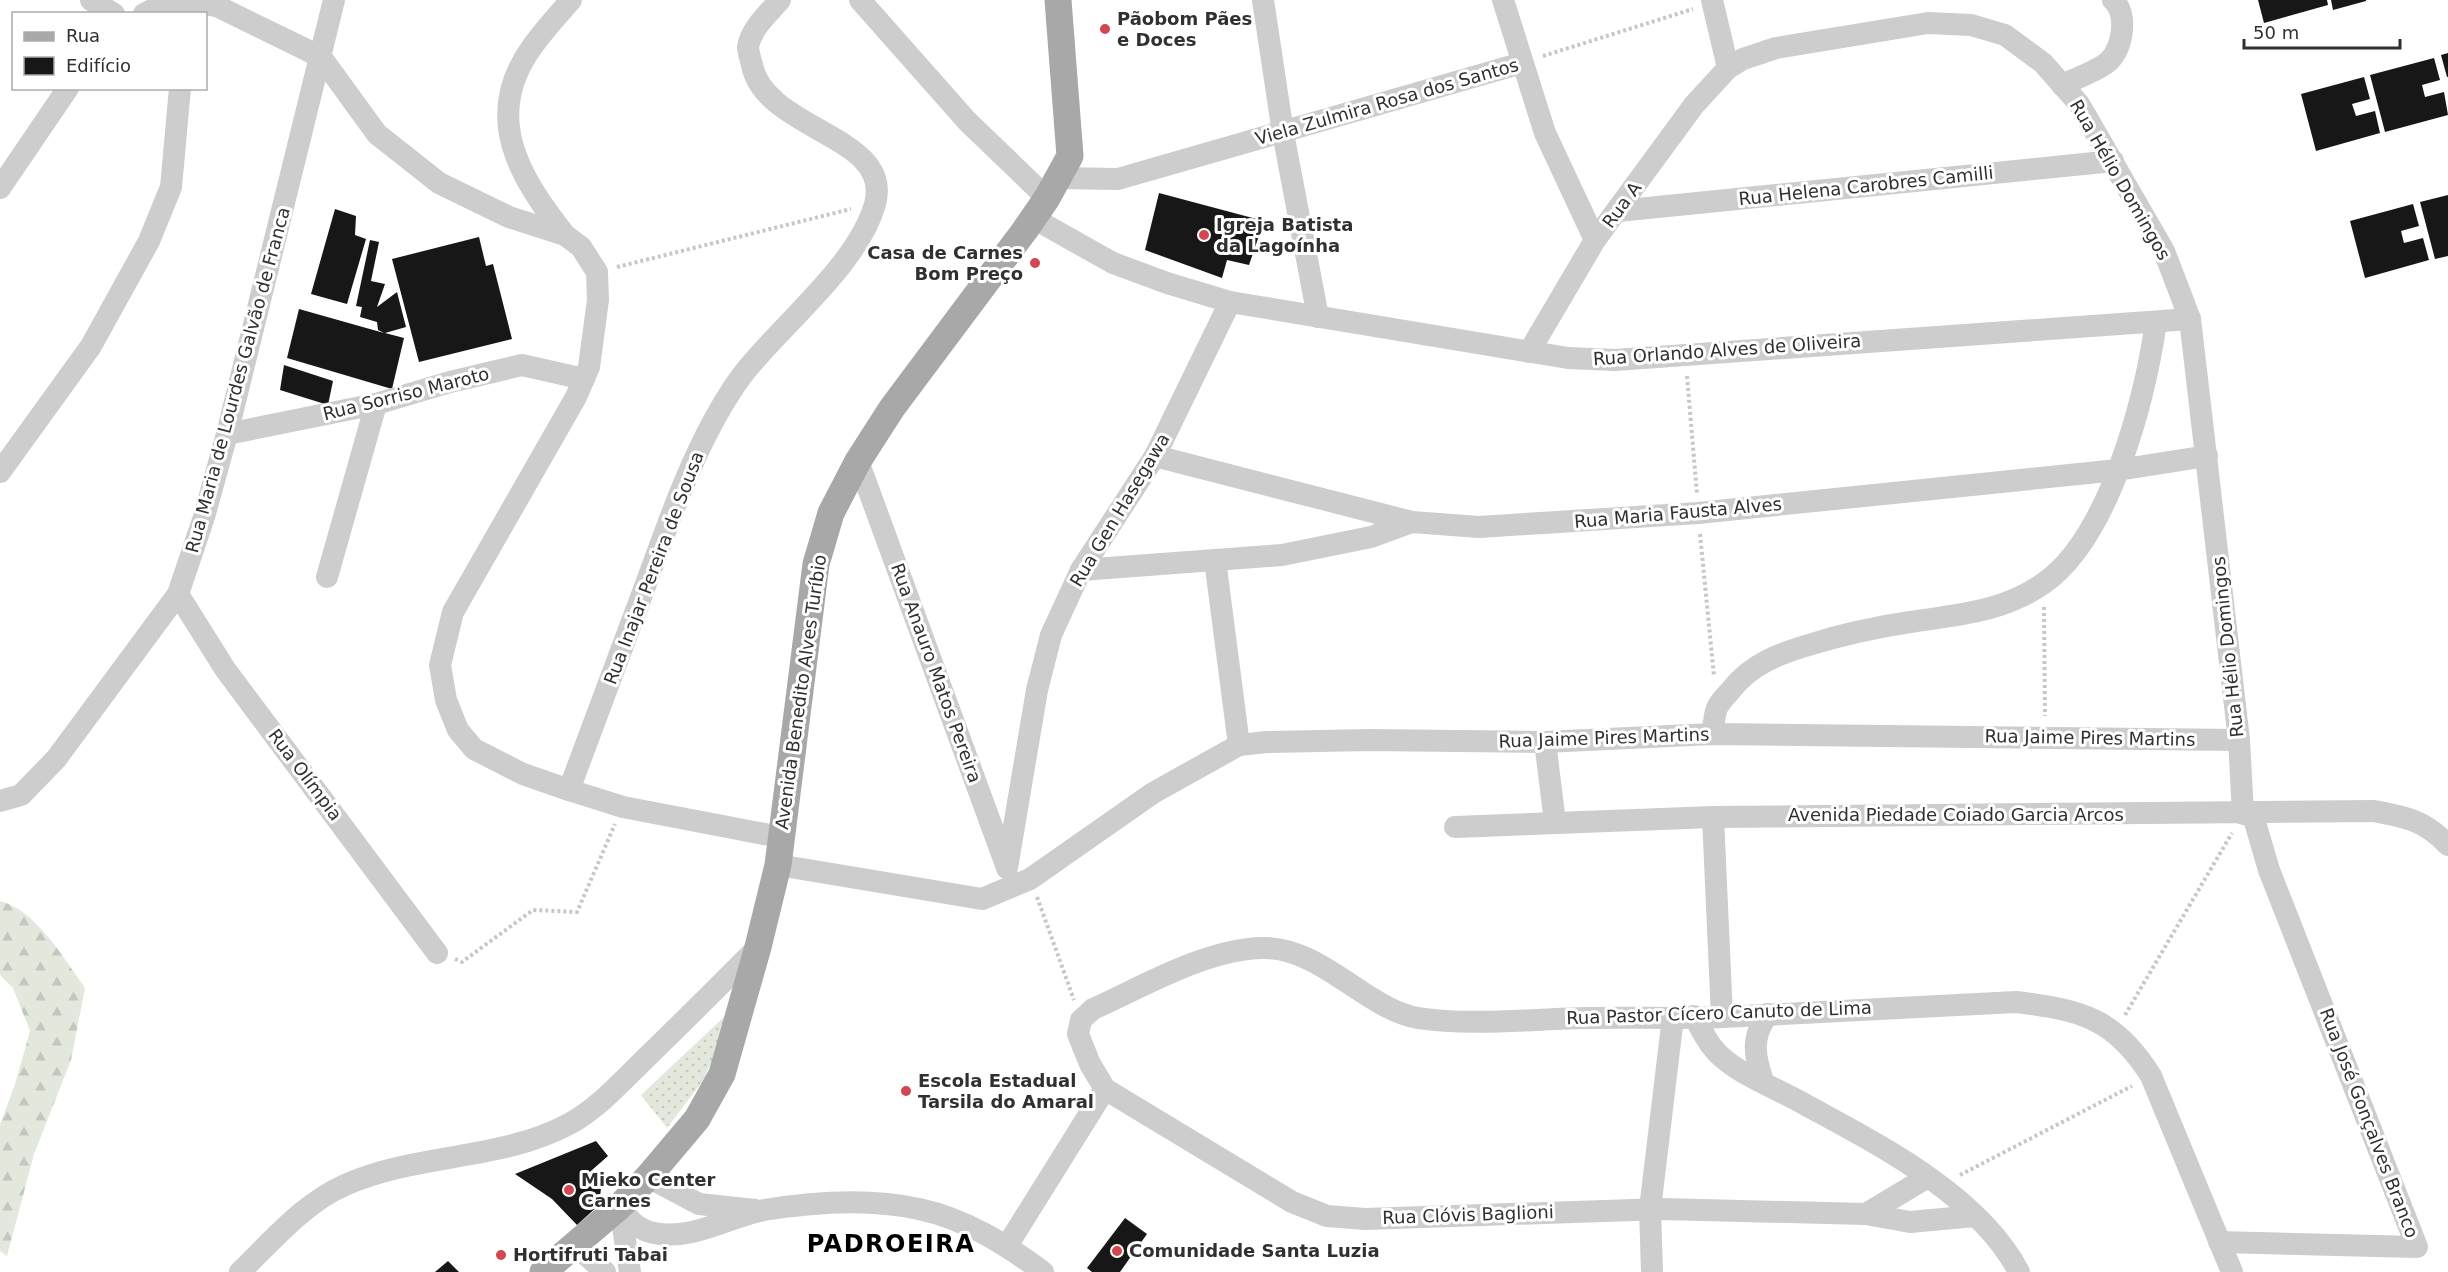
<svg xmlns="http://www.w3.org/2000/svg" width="2448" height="1272" font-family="'DejaVu Sans',sans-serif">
	<defs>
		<pattern id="forest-firs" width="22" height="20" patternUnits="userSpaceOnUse" patternTransform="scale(1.5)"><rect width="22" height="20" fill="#e3e8dd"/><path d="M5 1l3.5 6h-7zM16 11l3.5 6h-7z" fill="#c3c7be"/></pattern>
		<pattern id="park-dots" width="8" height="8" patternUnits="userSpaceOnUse" patternTransform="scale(1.5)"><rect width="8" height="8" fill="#e3e8dd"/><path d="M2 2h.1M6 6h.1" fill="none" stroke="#c3c7be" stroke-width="1.8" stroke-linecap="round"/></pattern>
	</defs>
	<rect width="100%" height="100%" fill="#fff"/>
	<!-- forest -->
	<path fill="url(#forest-firs)" d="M0 901C35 909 65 960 85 988L71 1060 34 1154 7 1256 0 1251V1125L15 1084 30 1031 13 988 0 975Z"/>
	<!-- park -->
	<polygon fill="url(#park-dots)" points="725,1016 727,1030 702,1082 667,1128 641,1095"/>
	<!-- building -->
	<g fill="#171717">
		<polygon points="2258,0 2327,0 2328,5 2264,23"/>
		<polygon points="2331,0 2366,0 2366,1 2333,10"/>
		<polygon points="2448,53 2448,77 2447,77 2441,55"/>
		<polygon points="2434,58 2440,80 2422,85 2425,97 2444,92 2448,115 2385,132 2370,75"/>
		<polygon points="2364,77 2370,99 2352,104 2356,116 2375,111 2380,133 2316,151 2301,94"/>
		<polygon points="1159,193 1264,221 1249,265 1227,260 1222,278 1145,250"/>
		<polygon points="2448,195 2448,256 2435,259 2420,202"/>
		<polygon points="2413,204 2419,226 2401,231 2404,243 2423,238 2429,260 2365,278 2350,221"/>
		<polygon points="335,209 356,216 355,235 366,239 347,304 311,294"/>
		<polygon points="479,237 486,266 493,264 512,339 419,362 392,259"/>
		<polygon points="370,240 379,242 371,281 385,284 377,307 397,292 406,327 385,333 404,338 392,389 287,358 299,309 384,333 378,330 377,322 360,317 362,307 356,306"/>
		<polygon points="284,365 333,381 328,405 280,390"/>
		<polygon points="596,1141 608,1156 592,1170 602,1180 599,1205 577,1225 552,1199 515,1174"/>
		<polygon points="1125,1218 1147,1234 1120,1272 1092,1272 1087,1268"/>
		<polygon points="448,1261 459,1272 435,1272"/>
	</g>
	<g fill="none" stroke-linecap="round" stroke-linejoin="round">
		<!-- path -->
		<g stroke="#c7c7c7" stroke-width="4" stroke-dasharray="3 3" stroke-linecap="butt">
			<polyline points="1543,56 1693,9"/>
			<polyline points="617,267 851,209"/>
			<polyline points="1687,376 1697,494"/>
			<polyline points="1700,534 1714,676"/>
			<polyline points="2044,607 2045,716"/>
			<polyline points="1037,897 1074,1000"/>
			<polyline points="455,959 462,962 533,910 577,912 615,824"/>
			<polyline points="2125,1015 2232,833"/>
			<polyline points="1960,1175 2132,1086"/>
		</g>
		<!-- minor -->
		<g stroke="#cdcdcd" stroke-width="22">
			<polyline points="91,0 114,14"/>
			<polyline points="860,0 967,121 1047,198"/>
			<polyline points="1263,0 1283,133 1318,317"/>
			<polyline points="1503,0 1545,133 1595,240"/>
			<polyline points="1712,0 1728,68"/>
			<path d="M144 14C168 0 193 0 219 7L321 57 377 134 439 183 509 217 565 235 581 247 597 272 598 300 589 367 576 397 453 612 440 665 446 700 458 730 474 749 523 774 569 790 623 807 780 837"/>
			<path d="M2062 85C2074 79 2100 70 2109 61 2123 47 2128 14 2113 0"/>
			<polyline points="1057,178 1118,179 1522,63"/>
			<polyline points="0,188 68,88"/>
			<polyline points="1618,211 2113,161"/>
			<polyline points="1033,218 1113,263 1167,283 1230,302 1568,358 1615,360 2190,319"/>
			<path d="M565 235C519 177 482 116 532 47 544 30 558 15 571 0"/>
			<polyline points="1529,352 1595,240 1694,105 1728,68 1743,59 1776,48 1928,23 1971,25 2005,35 2043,63 2079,104 2164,251 2190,319 2239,740 2243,814"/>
			<polyline points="227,434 376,404 450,382 522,365 584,379"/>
			<polyline points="1155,456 1412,522 1479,527 1698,513 2118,470 2207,456"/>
			<polyline points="858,461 1006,865"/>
			<polyline points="0,472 91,346 149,241 171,187 180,88"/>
			<polyline points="1215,560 1239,745"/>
			<polyline points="1081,570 1282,555 1371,537 1412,522"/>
			<polyline points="327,577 376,404"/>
			<polyline points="178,594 225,669 437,953"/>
			<path d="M1712 734C1714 726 1714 715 1717 708 1720 701 1727 695 1731 690 1752 663 1781 653 1812 644 1844 634 1877 627 1910 622 1956 615 2004 612 2044 583 2110 537 2145 398 2156 322"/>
			<polyline points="1545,742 1555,822"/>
			<path d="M569 790C595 721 621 651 647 581 667 527 686 471 714 420 725 400 739 377 754 361 792 316 859 261 875 204 894 135 765 131 752 65 751 60 748 52 748 47 751 28 769 13 780 0"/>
			<polyline points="0,801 21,795 56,759 178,594 204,517 227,434 334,0"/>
			<polyline points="1713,817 1722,1017"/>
			<path d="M1455 827 1713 817 2374 811C2406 817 2424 820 2448 845"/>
			<polyline points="778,865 982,899 1030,879 1153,793 1239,745 1267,742 1369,740 1545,742 1712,734 2239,740"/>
			<polyline points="1007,868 1037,690 1051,635 1081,570 1155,456 1230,302"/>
			<path d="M1694 1016C1700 1027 1705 1038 1713 1048 1731 1072 1779 1089 1806 1105 1879 1145 1979 1195 2019 1272"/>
			<path d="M1763 1081C1754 1055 1751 1037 1768 1014"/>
			<polyline points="648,1177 699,1204 755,1210"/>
			<path d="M619 1207C630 1220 636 1229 654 1233 692 1241 728 1217 764 1210 813 1202 870 1198 919 1209 966 1219 1005 1244 1043 1272"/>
			<polyline points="620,1208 630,1272"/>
			<polyline points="1866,1214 1926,1178"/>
			<path d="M1975 1216 1910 1222 1866 1214 1662 1209 1365 1219 1327 1216 1292 1202 1105 1089 1090 1064 1078 1034 1081 1020 1093 1009C1144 986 1206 949 1263 948 1321 947 1366 1009 1418 1018 1468 1026 1534 1019 1586 1018 1632 1017 1679 1019 1724 1017 1822 1012 1919 1007 2016 1002 2081 1010 2115 1018 2151 1076L2232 1272"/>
			<polyline points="2219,1242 2417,1247 2269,870 2252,812"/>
			<polyline points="574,1244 605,1272"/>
			<polyline points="1007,1246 1105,1089"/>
			<path d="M240 1272C272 1241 304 1203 345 1185 416 1153 500 1161 569 1124 599 1108 623 1080 648 1056 685 1020 721 984 758 947"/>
			<polyline points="1652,1272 1650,1209 1673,1017"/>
		</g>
		<!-- major -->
		<polyline stroke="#a8a8a8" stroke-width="27" points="543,1272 619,1207 648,1177 697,1119 722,1074 758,947 778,865 816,564 831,513 858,461 892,408 1025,230 1047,198 1070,156 1058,0"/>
	</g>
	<!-- markers -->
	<g fill="#d14751" stroke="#fff" stroke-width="2">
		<circle cx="1105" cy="29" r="6"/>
		<circle cx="1204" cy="235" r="6"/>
		<circle cx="1035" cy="263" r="6"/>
		<circle cx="906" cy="1091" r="6"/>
		<circle cx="569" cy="1190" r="6"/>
		<circle cx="1117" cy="1251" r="6"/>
		<circle cx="501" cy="1255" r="6"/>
	</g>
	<g text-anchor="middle" stroke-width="6" stroke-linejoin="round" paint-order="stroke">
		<!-- poi labels -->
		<g font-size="18" font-weight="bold" fill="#303030" stroke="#fff" text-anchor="start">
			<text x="1117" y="25">Pãobom Pães<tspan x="1117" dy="21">e Doces</tspan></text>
			<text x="1216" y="231">Igreja Batista<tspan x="1216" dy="21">da Lagoínha</tspan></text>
			<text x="1023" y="259" text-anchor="end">Casa de Carnes<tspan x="1023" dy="21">Bom Preço</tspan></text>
			<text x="918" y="1087">Escola Estadual<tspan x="918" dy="21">Tarsila do Amaral</tspan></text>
			<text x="581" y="1186">Mieko Center<tspan x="581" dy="21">Carnes</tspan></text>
			<text x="1129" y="1257">Comunidade Santa Luzia</text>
			<text x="513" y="1261">Hortifruti Tabai</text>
		</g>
		<!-- street labels -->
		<g font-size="18" fill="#303030" stroke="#fff">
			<text transform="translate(1387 102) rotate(-16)" y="6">Viela Zulmira Rosa dos Santos</text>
			<text transform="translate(2120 180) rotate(60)" y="6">Rua Hélio Domingos</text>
			<text transform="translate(1866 186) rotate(-6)" y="6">Rua Helena Carobres Camilli</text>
			<text transform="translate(1622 205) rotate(-54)" y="6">Rua A</text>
			<text transform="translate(1727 350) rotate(-4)" y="6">Rua Orlando Alves de Oliveira</text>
			<text transform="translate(238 380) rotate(-75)" y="6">Rua Maria de Lourdes Galvão de Franca</text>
			<text transform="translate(406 394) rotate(-14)" y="6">Rua Sorriso Maroto</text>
			<text transform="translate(1120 510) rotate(-59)" y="6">Rua Gen Hasegawa</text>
			<text transform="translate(1678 513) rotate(-5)" y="6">Rua Maria Fausta Alves</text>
			<text transform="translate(654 568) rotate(-69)" y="6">Rua Inajar Pereira de Sousa</text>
			<text transform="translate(2228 647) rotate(-96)" y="6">Rua Hélio Domingos</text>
			<text transform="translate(936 673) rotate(70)" y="6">Rua Anauro Matos Pereira</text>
			<text transform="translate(801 692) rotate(-82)" y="6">Avenida Benedito Alves Turíbio</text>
			<text transform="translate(1604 738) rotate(-2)" y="6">Rua Jaime Pires Martins</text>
			<text transform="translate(2090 738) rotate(1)" y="6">Rua Jaime Pires Martins</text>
			<text transform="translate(305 775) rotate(53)" y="6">Rua Olímpia</text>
			<text x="1956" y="821">Avenida Piedade Coiado Garcia Arcos</text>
			<text transform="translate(1719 1013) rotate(-2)" y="6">Rua Pastor Cícero Canuto de Lima</text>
			<text transform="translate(2369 1123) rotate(69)" y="6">Rua José Gonçalves Branco</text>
			<text transform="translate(1468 1215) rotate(-2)" y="6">Rua Clóvis Baglioni</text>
		</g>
		<!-- district labels -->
		<g font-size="24" font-weight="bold" letter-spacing="1.5" fill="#000" stroke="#fff">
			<text x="891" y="1252">PADROEIRA</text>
		</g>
	</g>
	<!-- legend -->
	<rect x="12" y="12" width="195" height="78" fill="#ffffff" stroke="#acacac" stroke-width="1.5"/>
	<rect x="24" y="32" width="30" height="9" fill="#a8a8a8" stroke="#acacac" stroke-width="1.5"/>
	<text x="66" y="42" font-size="18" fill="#303030">Rua</text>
	<rect x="24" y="57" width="30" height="18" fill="#171717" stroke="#acacac" stroke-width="1.5"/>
	<text x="66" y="72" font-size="18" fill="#303030">Edifício</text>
	<!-- scale -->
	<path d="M2244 39v9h156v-9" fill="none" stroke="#303030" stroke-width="3"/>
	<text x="2253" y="39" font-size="18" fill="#303030" stroke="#ffffff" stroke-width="4.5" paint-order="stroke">50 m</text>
</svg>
